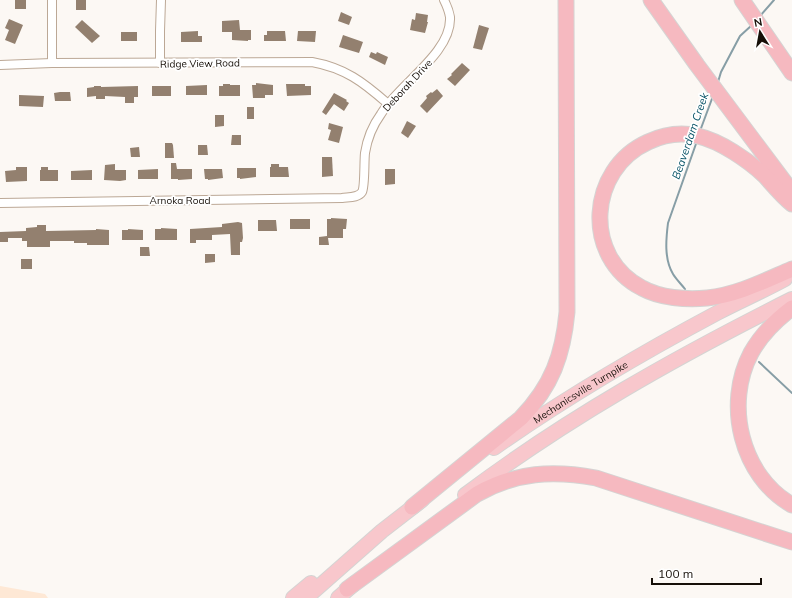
<svg xmlns="http://www.w3.org/2000/svg" width="792" height="598" font-family="Mulish,sans-serif">
	<rect width="100%" height="100%" fill="#fcf8f4"/>
	<!-- built -->
	<polygon fill="#fee8d5" points="0,586 45,594 48,598 0,598"/>
	<g fill="none" stroke-linecap="round" stroke-linejoin="round">
		<!-- stream -->
		<g stroke="#879ea6" stroke-width="2">
			<polyline points="760,16 774,0"/>
			<polyline points="718,82 721,72 740,36 752,25"/>
			<polyline points="700,131 713,96"/>
			<path d="M685 289C681 284 676 279 673 274 664 259 666 239 668 223L697 141"/>
			<polyline points="759,362 792,393"/>
		</g>
	</g>
	<!-- building -->
	<g fill="#93806f">
		<rect x="15" y="0" width="11" height="9"/>
		<rect x="76" y="0" width="10" height="10"/>
		<polygon points="341,12 352,17 349,25 338,21"/>
		<polygon points="416,13 428,15 427,22 428,22 425,33 410,30 412,19 415,20"/>
		<polygon points="9,19 23,25 15,44 5,40 9,30 5,28"/>
		<polygon points="82,20 100,36 92,43 75,27"/>
		<polygon points="239,20 240,30 251,30 251,40 248,40 248,41 232,40 232,32 222,32 222,21"/>
		<polygon points="479,25 489,28 482,50 473,48"/>
		<polygon points="198,31 198,36 202,36 202,42 181,42 181,32"/>
		<polygon points="267,31 285,31 286,41 264,41 264,35 267,35"/>
		<polygon points="298,31 316,31 315,42 297,41"/>
		<rect x="121" y="32" width="16" height="9"/>
		<polygon points="343,35 363,42 359,53 339,47"/>
		<polygon points="371,52 376,54 377,52 388,57 385,65 369,57"/>
		<polygon points="462,63 470,70 455,86 447,79 452,75 451,74"/>
		<polygon points="256,83 273,85 273,95 265,95 265,98 253,98 252,85 256,85"/>
		<polygon points="223,84 230,84 230,85 240,85 240,96 219,96 219,86 223,86"/>
		<polygon points="286,84 305,84 305,86 311,86 311,95 287,96"/>
		<polygon points="207,85 207,95 186,95 186,86"/>
		<polygon points="94,86 101,86 101,87 138,86 138,97 134,97 134,103 125,103 125,97 105,96 105,99 96,99 96,96 87,97 87,88 94,87"/>
		<rect x="152" y="86" width="19" height="10"/>
		<polygon points="437,89 443,96 427,113 420,106 427,98 426,96 431,92 432,93"/>
		<polygon points="60,92 70,92 71,101 55,101 54,93"/>
		<polygon points="334,93 347,100 346,101 349,103 344,111 334,104 326,115 322,112"/>
		<polygon points="19,95 44,96 43,107 19,106"/>
		<rect x="247" y="107" width="7" height="12"/>
		<polygon points="215,115 224,115 224,126 215,127"/>
		<polygon points="407,121 416,126 408,138 401,133"/>
		<polygon points="329,123 343,127 339,143 328,140 331,130 328,129"/>
		<polygon points="232,135 241,135 241,145 231,145"/>
		<polygon points="165,143 172,143 173,145 174,158 165,158"/>
		<polygon points="198,145 207,145 208,155 198,155"/>
		<polygon points="139,147 140,157 131,157 130,148"/>
		<polygon points="322,157 332,157 333,176 322,177"/>
		<polygon points="171,163 176,163 177,169 192,169 192,179 178,180 178,179 171,179"/>
		<polygon points="115,164 115,170 126,170 126,180 120,181 104,180 105,165"/>
		<polygon points="271,164 279,164 279,167 288,167 289,177 270,177 270,167 271,167"/>
		<polygon points="16,167 27,167 27,181 6,182 5,171 16,170"/>
		<polygon points="41,167 48,167 48,170 58,170 58,181 40,181 40,170 41,170"/>
		<polygon points="237,168 256,168 256,177 240,179 240,178 237,178"/>
		<polygon points="158,169 158,179 138,179 138,170"/>
		<polygon points="204,169 222,169 223,178 208,180 208,179 205,179"/>
		<polygon points="385,169 395,169 395,184 385,185"/>
		<polygon points="92,170 92,180 71,180 71,171"/>
		<polygon points="331,218 347,219 346,229 343,229 343,238 328,238 329,245 319,245 319,237 327,236 327,219 331,219"/>
		<rect x="290" y="219" width="20" height="10"/>
		<polygon points="258,220 276,220 277,231 258,231"/>
		<polygon points="238,222 242,223 243,238 242,242 240,242 240,255 231,255 230,234 212,235 212,240 196,240 196,243 190,243 190,229 222,227 222,224"/>
		<polygon points="37,225 46,225 46,231 96,230 96,229 109,230 109,245 87,245 87,243 74,243 74,241 50,241 50,247 27,247 27,241 22,241 22,238 8,238 8,242 0,242 0,232 26,231 26,228 37,227"/>
		<polygon points="161,228 177,229 177,240 155,240 155,229 161,229"/>
		<polygon points="128,229 143,230 143,240 122,240 122,230 128,230"/>
		<polygon points="140,247 149,247 150,256 140,256"/>
		<polygon points="205,254 215,254 215,262 205,263"/>
		<rect x="21" y="259" width="11" height="10"/>
	</g>
	<g fill="none" stroke-linecap="round" stroke-linejoin="round">
		<!-- minor casing -->
		<g stroke="#bca896" stroke-width="10">
			<g id="minor">
				<polyline points="52,63 52,0"/>
				<polyline points="160,63 160,31 161,0"/>
				<path d="M0 65 52 63 312 62C345 68 363 82 387 103"/>
				<path d="M0 203 342 198C348 197 358 198 362 192 365 187 364 161 365 153 367 140 373 125 381 114 398 85 452 53 450 17 449 11 447 6 444 0"/>
			</g>
		</g>
		<!-- trunk casing -->
		<g stroke="#d5d4d3" stroke-width="16">
			<g id="trunk">
				<path id="s1" d="M494 448C565 398 640 354 717 313 740 301 763 291 785 279"/>
				<path d="M465 495C567 418 678 356 792 299"/>
				<polyline points="293,598 311,583"/>
				<polyline points="306,598 382,531 422,500"/>
				<polyline points="338,598 355,583"/>
			</g>
		</g>
		<!-- motorway casing -->
		<g stroke="#d5d4d3" stroke-width="17">
			<g id="motorway">
				<polyline points="651,0 697,65 792,192"/>
				<polyline points="742,0 792,73"/>
				<path d="M792 204C782 196 774 186 765 176 748 160 720 141 698 136 681 132 663 135 648 142 588 169 582 257 642 288 660 298 686 300 707 298 737 295 764 281 792 269"/>
				<path d="M792 308C776 320 761 335 751 353 724 404 741 476 792 505"/>
				<path d="M412 507 521 418C552 386 563 355 567 312L566 0"/>
				<path d="M347 589 477 494C516 472 553 470 596 478L792 542"/>
			</g>
		</g>
		<!-- minor -->
		<use href="#minor" stroke="#fff" stroke-width="8"/>
		<!-- trunk -->
		<use href="#trunk" stroke="#f8c7cc" stroke-width="14"/>
		<!-- motorway -->
		<use href="#motorway" stroke="#f6b9c0" stroke-width="15"/>
	</g>
	<g text-anchor="middle" stroke-width="3.5" stroke-linejoin="round" paint-order="stroke">
		<!-- street labels -->
		<g font-size="10" fill="#160f08" stroke="#fff">
			<text transform="translate(200 63) rotate(-1)" y="4">Ridge View Road</text>
			<text transform="translate(407 85) rotate(-47)" y="4">Deborah Drive</text>
			<text x="180" y="204">Arnoka Road</text>
			<text dy="4" stroke="none"><textPath href="#s1" startOffset="103">Mechanicsville Turnpike</textPath></text>
		</g>
		<!-- water labels -->
		<g font-size="11" font-style="italic" fill="#024f63" stroke="#fff">
			<text transform="translate(690 136) rotate(-71)" y="4">Beaverdam Creek</text>
		</g>
	</g>
	<!-- north arrow -->
	<g transform="translate(760 32) rotate(349)" stroke="#ffffff" stroke-width="3" paint-order="stroke">
	<path d="M0-3L7 15L0 10L-7 15Z" fill="#160f08"/>
	<text y="-6" font-size="11" font-weight="bold" text-anchor="middle" fill="#160f08">N</text>
	</g>
	<!-- scale -->
	<path d="M652 578v6h109v-6" fill="none" stroke="#160f08" stroke-width="2"/>
	<text x="658" y="578" font-size="12" fill="#160f08" stroke="#ffffff" stroke-width="3" paint-order="stroke">100 m</text>
</svg>
